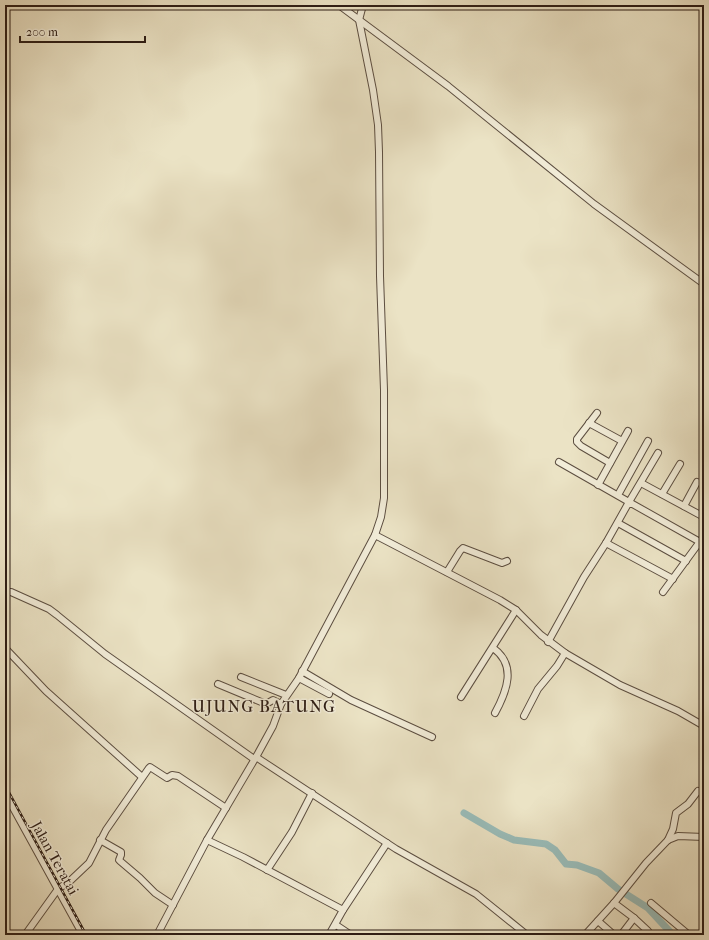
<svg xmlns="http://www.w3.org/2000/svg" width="709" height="940" font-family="'IM FELL French Canon',serif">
	<rect width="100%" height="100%" fill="#ebe3c5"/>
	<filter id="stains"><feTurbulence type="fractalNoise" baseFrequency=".005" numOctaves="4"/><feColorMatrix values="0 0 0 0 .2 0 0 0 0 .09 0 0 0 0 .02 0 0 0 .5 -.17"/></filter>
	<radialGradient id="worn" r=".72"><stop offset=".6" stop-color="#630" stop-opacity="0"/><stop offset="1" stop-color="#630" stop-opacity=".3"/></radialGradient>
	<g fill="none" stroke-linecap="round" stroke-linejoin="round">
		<!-- river -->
		<polyline stroke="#99bdba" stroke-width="7" points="464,813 500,834 514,840 546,844 555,850 566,864 577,865 599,873 618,889 648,908 673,935"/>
		<!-- minor casing -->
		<g stroke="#5c4e41" stroke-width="8">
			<g id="minor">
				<polyline points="339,5 448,86 594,204 704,284"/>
				<polyline points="363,5 359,20 373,90 378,125 379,152 380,276 384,390 384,498 381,517 375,535"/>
				<polyline points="597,413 577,439 577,442 581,446 610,463"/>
				<polyline points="589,423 622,441"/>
				<polyline points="559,462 629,502 658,453"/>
				<polyline points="641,483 704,517"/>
				<polyline points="598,485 628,431"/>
				<polyline points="662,494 680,464"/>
				<polyline points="618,495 648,441"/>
				<polyline points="684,506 697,482"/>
				<polyline points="618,523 686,561"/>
				<polyline points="606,543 673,579"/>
				<polyline points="447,572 460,551 463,548 502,563 507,561"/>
				<polyline points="5,592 11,592 49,609 57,615 105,654 254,759"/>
				<polyline points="663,592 704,536"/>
				<polyline points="548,642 584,577 606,543 629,502 700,542 704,545"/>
				<polyline points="5,648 46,691 142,777"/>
				<path d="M493 648C517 665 507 691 495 713"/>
				<polyline points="302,671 351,700 432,737"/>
				<polyline points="241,677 286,695"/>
				<polyline points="299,678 329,694"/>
				<polyline points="218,684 266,704 273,700 281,704"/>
				<polyline points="461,697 516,610"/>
				<polyline points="524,716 538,689 557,666 565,653"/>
				<polyline points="256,757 396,849 476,894 527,935"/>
				<polyline points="5,793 83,935"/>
				<polyline points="100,840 121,852 121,855 119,860 120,861 140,878 155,893 173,905"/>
				<polyline points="207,840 243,857 343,910"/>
				<polyline points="668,840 673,829 676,813 688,804 698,791"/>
				<polyline points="267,870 292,832 312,793"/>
				<polyline points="614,903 634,918"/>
				<polyline points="651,903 689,935"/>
				<polyline points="598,921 614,935"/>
				<polyline points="336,925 351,935"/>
				<polyline points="25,935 58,889 70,881 89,863 106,830 149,768 150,767 167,778 172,775 178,776 226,808"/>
				<polyline points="157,935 207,840 256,757 273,726 281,704 299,678 375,535 500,600 516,610 541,635 565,653 620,685 678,711 704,726"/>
				<polyline points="329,935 343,910 387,843"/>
				<polyline points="585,935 614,903 646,863 668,840 678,836 704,837"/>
				<polyline points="621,935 634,918 648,931 645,935"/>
			</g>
		</g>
		<!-- minor -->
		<use href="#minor" stroke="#f2edd9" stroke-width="6"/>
		<!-- rail casing -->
		<g stroke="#2d1d15" stroke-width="2.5">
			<polyline id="rail" points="5,785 86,935"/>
		</g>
		<!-- rail -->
		<use href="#rail" stroke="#f2edd9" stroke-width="1" stroke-dasharray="3" stroke-linecap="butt"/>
	</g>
	<g text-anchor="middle" stroke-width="3" stroke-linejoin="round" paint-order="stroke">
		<!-- street labels -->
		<g font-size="15" fill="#2d1d15" stroke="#f2edd9">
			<text transform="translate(55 858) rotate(61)" y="5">Jalan Teratai</text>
		</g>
		<!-- quarter labels -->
		<g font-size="17" letter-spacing="1" fill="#2d1d15" stroke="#f2edd9">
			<text x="264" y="712">UJUNG BATUNG</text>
		</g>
	</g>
	<!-- margin -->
	<rect width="709" height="940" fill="none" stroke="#ebe3c5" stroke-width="20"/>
	<rect x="6" y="6" width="697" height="928" fill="none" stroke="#2d1d15" stroke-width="2"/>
	<rect x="10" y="10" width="689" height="920" fill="none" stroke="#2d1d15"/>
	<!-- scale -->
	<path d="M20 36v6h125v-6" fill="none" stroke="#2d1d15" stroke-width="2"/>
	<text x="26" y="36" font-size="12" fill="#2d1d15" stroke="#f2edd9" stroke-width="3" paint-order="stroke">200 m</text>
	<rect width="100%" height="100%" filter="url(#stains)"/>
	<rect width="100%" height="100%" fill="url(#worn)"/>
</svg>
